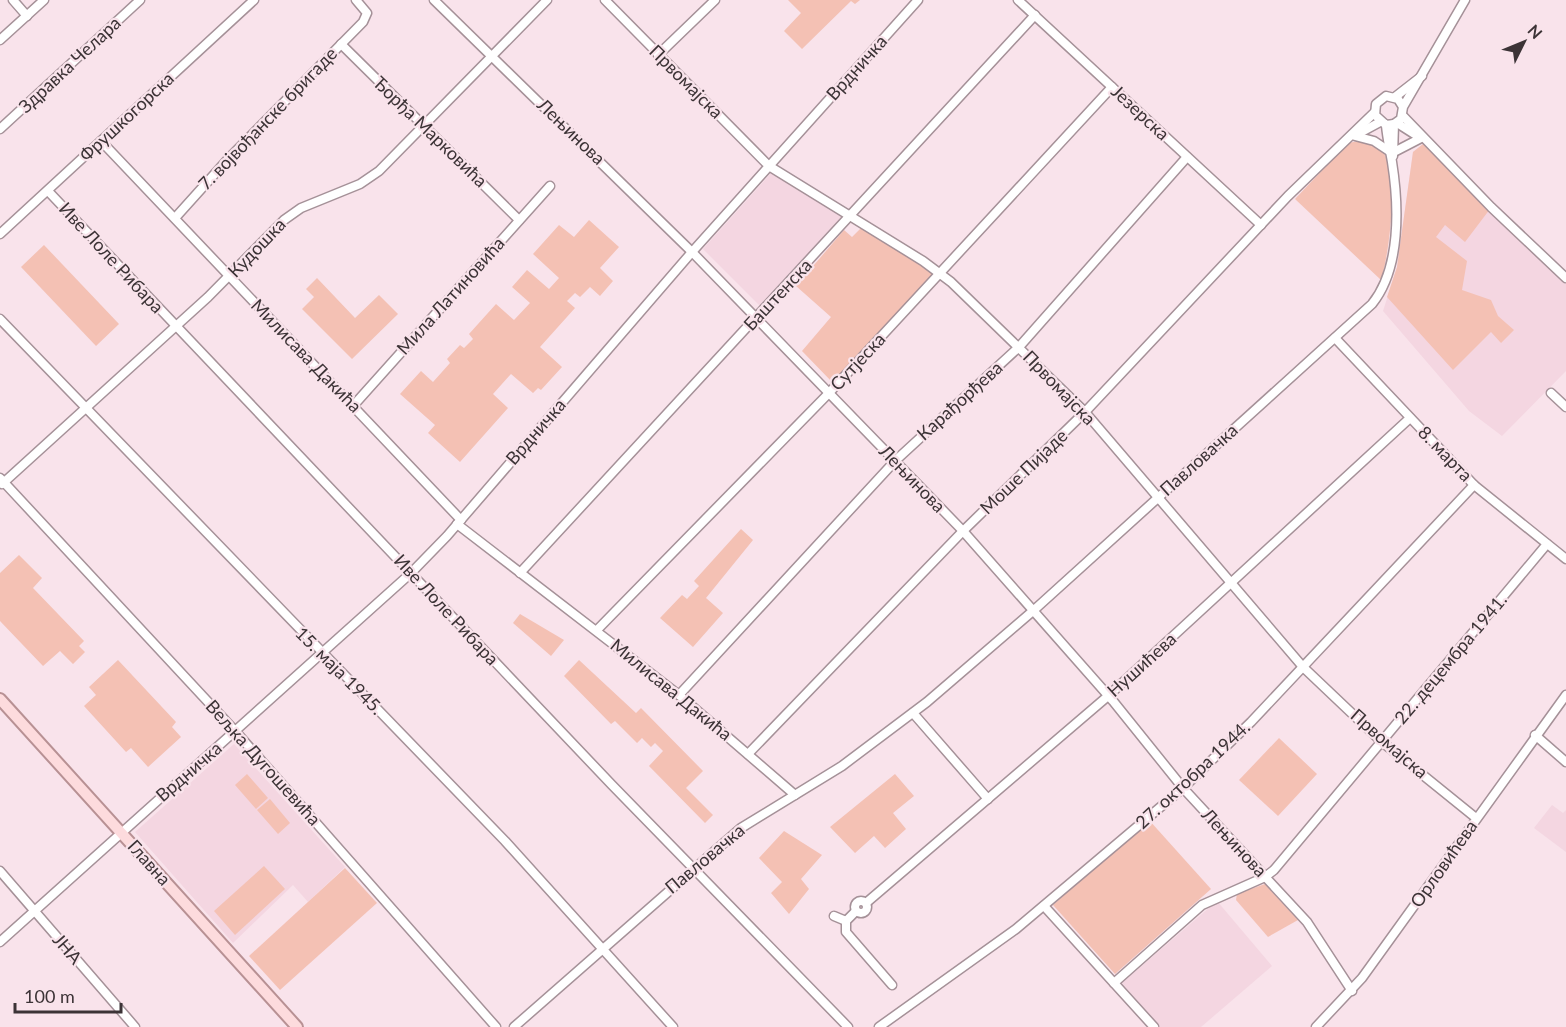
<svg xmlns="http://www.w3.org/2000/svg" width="1566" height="1027" font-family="Lato,sans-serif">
	<rect width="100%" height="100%" fill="#f9e3eb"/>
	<!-- built -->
	<g fill="#f4d6e1">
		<polygon points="1423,144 1566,284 1566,371 1502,436 1469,411 1383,311 1397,267 1413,152"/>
		<polygon points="772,172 848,218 762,308 703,249"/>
		<polygon points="234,744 345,867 308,902 293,885 233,943 135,832"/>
		<polygon points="1552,805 1563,813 1566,810 1566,852 1534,828"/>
		<polygon points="1217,901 1272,966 1201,1027 1160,1027 1122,983"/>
	</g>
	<!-- green -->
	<g fill="#f4c1b4">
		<polygon points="788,0 860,0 855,4 851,1 802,49 784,31 801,13"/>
		<path d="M1359 141C1366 141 1374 143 1380 148 1401 168 1389 255 1381 280L1295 199 1348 143Z"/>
		<polygon points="1423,144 1490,209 1465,242 1445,225 1436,237 1467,261 1462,290 1491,300 1498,316 1514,330 1501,343 1491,332 1453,370 1387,297 1397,267 1413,152"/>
		<polygon points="589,220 619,247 600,268 613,281 600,296 590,287 580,297 575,293 567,301 575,308 540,347 562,367 541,390 538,388 533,393 511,374 493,394 508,408 460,462 428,433 435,425 400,394 421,371 433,382 450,363 447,359 460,345 464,348 473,339 469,334 496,304 514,320 530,303 512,287 527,270 549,289 559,278 533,254 559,225 574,237"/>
		<polygon points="863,226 935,272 834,384 802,351 831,317 796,286 844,230 852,237"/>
		<polygon points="44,245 119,324 96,346 21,267"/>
		<polygon points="317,278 355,318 379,295 398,314 352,359 302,309 314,297 306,289"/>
		<polygon points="741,529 753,540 706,598 723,613 693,647 660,618 682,595 687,599 699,586 694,581"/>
		<polygon points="19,555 42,578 33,588 84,641 79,646 85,652 73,664 60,651 43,666 0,621 0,573"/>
		<polygon points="520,614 564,640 551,656 513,623"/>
		<polygon points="118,660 176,722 172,727 181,737 148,767 131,748 126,752 84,706 96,695 89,687"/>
		<polygon points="579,660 636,713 641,708 703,771 686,788 713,815 705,823 649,766 663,751 655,743 651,747 642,738 637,743 615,721 611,724 564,676"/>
		<polygon points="1279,738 1317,774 1278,816 1239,780"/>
		<polygon points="247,774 268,798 256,809 235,785"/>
		<polygon points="895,774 914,796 893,813 906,829 885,848 874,836 855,853 830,827"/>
		<polygon points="270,799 290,823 278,834 257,810"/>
		<polygon points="1149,820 1211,889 1115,974 1053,905"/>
		<polygon points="784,831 822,855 801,879 809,889 789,914 771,893 782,882 759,858"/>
		<polygon points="264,866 285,889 235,935 214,911"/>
		<polygon points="345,868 377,903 280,990 249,956"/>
		<polygon points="1265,884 1298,920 1268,937 1236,900 1237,894"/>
	</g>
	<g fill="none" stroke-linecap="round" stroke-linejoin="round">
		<!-- minor casing -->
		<g stroke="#a59198" stroke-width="11">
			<g id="minor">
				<polyline points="13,0 27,16"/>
				<polyline points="434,0 692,252 963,531 1113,701 1183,788 1307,922 1352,991"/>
				<polyline points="605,0 769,166 923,261 951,282 1085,412 1303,667 1382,742 1476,818"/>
				<polyline points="1018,0 1261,225"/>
				<polyline points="0,40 44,0"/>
				<polyline points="341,44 519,220"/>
				<polyline points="658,55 715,0"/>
				<polyline points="1395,97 1422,76"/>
				<polyline points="1403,107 1398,99 1386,96 1376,104 1375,115 1386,125 1394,124 1401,119 1403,107 1465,0"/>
				<polyline points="1403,116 1491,207 1566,278"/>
				<polyline points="1397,123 1419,137"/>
				<polyline points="0,129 140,0"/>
				<polyline points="1356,135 1380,122"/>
				<polyline points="1355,136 1374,141 1389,151"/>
				<polyline points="101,141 461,520"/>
				<polyline points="1394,152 1421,138"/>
				<polyline points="1393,156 1394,124"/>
				<polyline points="48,191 612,785 848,1027"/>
				<polyline points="175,218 229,158 363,22 367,13 356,0"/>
				<polyline points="0,234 254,0"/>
				<polyline points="0,319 505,841 673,1027"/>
				<polyline points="1335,338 1474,485 1566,559"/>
				<polyline points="1551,393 1566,407"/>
				<polyline points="353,406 550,186"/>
				<polyline points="0,478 236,732 496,1027"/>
				<polyline points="2,484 208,297 284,220 301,208 360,184 379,171 547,0"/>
				<polyline points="457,524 679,695 795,795"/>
				<polyline points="520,573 1035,15"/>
				<polyline points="597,630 828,394 1112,87"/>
				<polyline points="679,695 895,461 1019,347 1187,157"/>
				<polyline points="913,713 988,799"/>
				<polyline points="1535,735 1566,762"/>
				<polyline points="748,754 963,531 1085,412 1288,196 1375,112"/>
				<polyline points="0,871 135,1027"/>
				<circle cx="861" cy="907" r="6"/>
				<polyline points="866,903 1108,696 1410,418"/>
				<polyline points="1044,906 1154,1027"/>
				<polyline points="856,911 846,921 846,932 892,985"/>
				<polyline points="834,916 846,921"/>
				<polyline points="0,942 411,573 447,536 692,252 918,0"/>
				<polyline points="1114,983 1202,905 1265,877 1274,870 1547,544"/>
				<path d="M514 1027 741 828 842 766 927 702 1034 610 1372 304C1401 268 1399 206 1392 162 1390 150 1387 138 1386 125"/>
				<polyline points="879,1027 1016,929 1183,788 1251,722 1474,485"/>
				<polyline points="1316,1027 1362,978 1566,695"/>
			</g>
		</g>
		<!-- major casing -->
		<g stroke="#b89194" stroke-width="14">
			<polyline id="major" points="0,699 297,1027"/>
		</g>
		<!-- minor -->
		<use href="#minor" stroke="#fff" stroke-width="8"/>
		<!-- major -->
		<use href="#major" stroke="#fddbdd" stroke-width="10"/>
	</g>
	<g text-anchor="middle" stroke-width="4.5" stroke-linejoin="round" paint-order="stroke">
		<!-- street labels -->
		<g font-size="18" fill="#3c3336" stroke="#f9e3eb">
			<text transform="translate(70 65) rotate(-43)" y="6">Здравка Челара</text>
			<text transform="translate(857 68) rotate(-48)" y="6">Врдничка</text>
			<text transform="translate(686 82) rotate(45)" y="6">Првомајска</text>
			<text transform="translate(1140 113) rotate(43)" y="6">Језерска</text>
			<text transform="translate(127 117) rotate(-43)" y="6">Фрушкогорска</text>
			<text transform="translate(268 119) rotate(-46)" y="6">7. војвођанске бригаде</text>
			<text transform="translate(430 132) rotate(44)" y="6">Ђорђа Марковића</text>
			<text transform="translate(571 132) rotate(44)" y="6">Лењинова</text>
			<text transform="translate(257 248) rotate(-46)" y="6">Кудошка</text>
			<text transform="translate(111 258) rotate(47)" y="6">Иве Лоле Рибара</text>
			<text transform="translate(778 295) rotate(-47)" y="6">Баштенска</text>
			<text transform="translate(451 296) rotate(-48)" y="6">Мила Латиновића</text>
			<text transform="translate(306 356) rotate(46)" y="6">Милисава Дакића</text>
			<text transform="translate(858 362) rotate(-47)" y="6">Сутјеска</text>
			<text transform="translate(1059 388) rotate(46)" y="6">Првомајска</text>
			<text transform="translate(960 401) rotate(-42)" y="6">Карађорђева</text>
			<text transform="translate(536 432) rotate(-49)" y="6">Врдничка</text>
			<text transform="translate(1445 454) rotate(46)" y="6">8. марта</text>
			<text transform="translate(1199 460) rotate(-42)" y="6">Павловачка</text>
			<text transform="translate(1024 472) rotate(-44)" y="6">Моше Пијаде</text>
			<text transform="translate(912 479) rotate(46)" y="6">Лењинова</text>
			<text transform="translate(446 610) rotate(47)" y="6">Иве Лоле Рибара</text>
			<text transform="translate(1451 659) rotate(-50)" y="6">22. децембра 1941.</text>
			<text transform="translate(1142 665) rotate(-42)" y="6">Нушићева</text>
			<text transform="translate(339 671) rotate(45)" y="6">15. маја 1945.</text>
			<text transform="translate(671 690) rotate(39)" y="6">Милисава Дакића</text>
			<text transform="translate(1389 744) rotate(41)" y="6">Првомајска</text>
			<text transform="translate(263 763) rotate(48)" y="6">Вељка Дугошевића</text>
			<text transform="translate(189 772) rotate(-41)" y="6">Врдничка</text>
			<text transform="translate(1193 775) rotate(-43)" y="6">27. октобра 1944.</text>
			<text transform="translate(1234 843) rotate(47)" y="6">Лењинова</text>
			<text transform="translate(705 859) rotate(-40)" y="6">Павловачка</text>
			<text transform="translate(149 863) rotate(48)" y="6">Главна</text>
			<text transform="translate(1444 864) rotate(-55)" y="6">Орловићева</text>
			<text transform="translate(67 949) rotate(49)" y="6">ЈНА</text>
		</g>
	</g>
	<!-- north arrow -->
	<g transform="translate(1524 42) rotate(47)" stroke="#f9e3eb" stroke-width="4.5" paint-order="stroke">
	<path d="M0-4.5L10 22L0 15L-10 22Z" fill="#3c3336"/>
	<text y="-9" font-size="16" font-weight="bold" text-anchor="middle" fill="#3c3336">N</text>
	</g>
	<!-- scale -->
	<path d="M15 1003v9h106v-9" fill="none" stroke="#3c3336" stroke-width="3"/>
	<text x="24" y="1003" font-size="18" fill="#3c3336" stroke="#f9e3eb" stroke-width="4.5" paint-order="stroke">100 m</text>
</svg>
